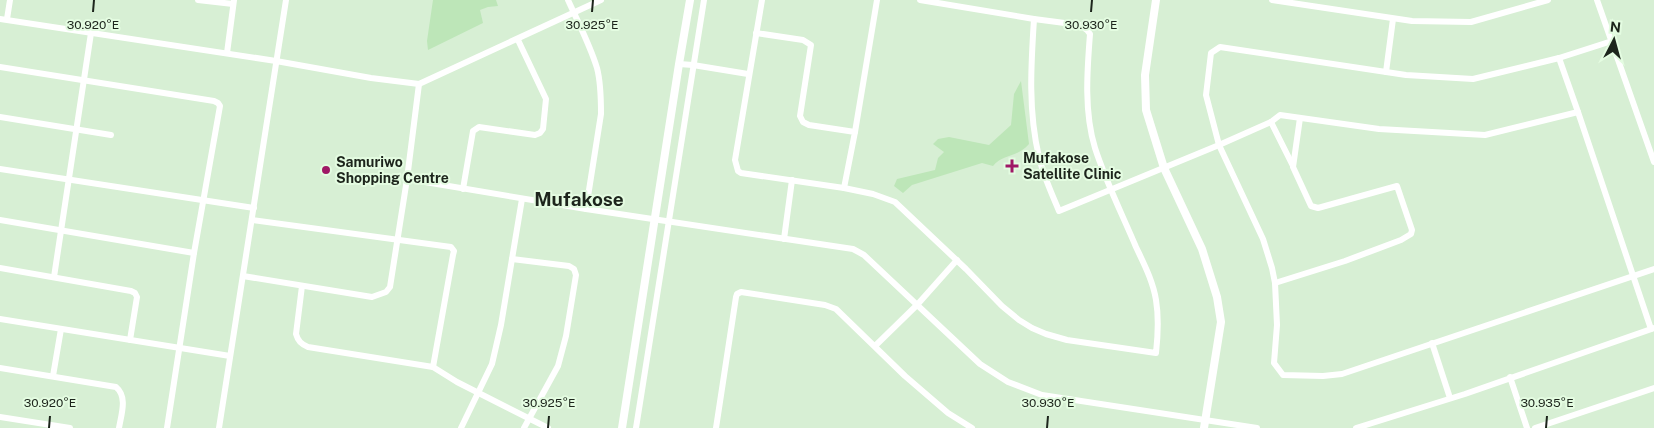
<svg xmlns="http://www.w3.org/2000/svg" width="1654" height="428" font-family="'Public Sans',sans-serif">
	<rect width="100%" height="100%" fill="#d7efd4"/>
	<!-- green -->
	<g fill="#bde6b8">
		<polygon points="433,0 496,0 498,6 488,7 480,10 483,23 428,50 427,41"/>
		<path d="M1021 81 1029 144C1017 158 1002 154 993 166L982 163 912 185 903 193 894 186 897 179 935 170 938 158 944 152 933 144 938 139 949 137 989 145 1011 125 1014 94Z"/>
	</g>
	<g fill="none" stroke-linecap="round" stroke-linejoin="round">
		<!-- minor -->
		<g stroke="#fff" stroke-width="6">
			<polyline points="198,0 233,4"/>
			<path d="M568 0C578 22 590 45 597 68 601 83 601 99 601 114L586 209"/>
			<path d="M762 0 735 160 738 171 741 173 844 188 873 194 895 202 966 269 1002 306 1019 320 1032 328 1046 334 1067 340 1156 353C1158 335 1159 318 1156 300 1153 281 1144 264 1136 247 1122 214 1106 182 1095 148 1084 112 1087 72 1090 34L1087 30 1080 25 1034 19 920 0"/>
			<polyline points="1272,0 1412,21 1471,22 1548,0"/>
			<polyline points="1597,0 1654,162"/>
			<polyline points="0,19 276,61 371,78 419,84 601,0"/>
			<polyline points="7,19 10,0"/>
			<path d="M1034 19C1031 65 1028 111 1039 157 1043 175 1052 194 1059 211L1219 145 1271 122 1280 115 1379 129 1485 135 1578 112 1651 329"/>
			<polyline points="756,33 803,40 811,45 800,116 803,122 809,125 855,132 844,188"/>
			<polyline points="1612,41 1559,58 1473,79 1406,75 1220,47 1211,53 1206,95 1219,145 1263,239 1272,268 1275,283 1277,325 1274,363 1283,375 1323,376 1342,374 1654,269"/>
			<polyline points="227,53 234,0"/>
			<polyline points="1559,58 1578,112"/>
			<polyline points="679,64 693,65 748,74"/>
			<polyline points="0,67 214,101 218,103 220,106 194,253 167,428"/>
			<polyline points="1386,72 1393,19"/>
			<polyline points="0,117 111,135"/>
			<polyline points="1271,122 1293,166"/>
			<polyline points="855,132 877,0"/>
			<polyline points="0,169 254,208"/>
			<polyline points="407,179 586,209 853,249 864,255 980,364 1008,382 1042,395 1257,428"/>
			<polyline points="463,189 473,131 479,127 535,135 540,133 543,129 546,99 518,40"/>
			<polyline points="0,220 194,253"/>
			<polyline points="252,220 451,247 454,251 453,255 433,367"/>
			<polyline points="784,239 792,180"/>
			<polyline points="512,259 569,266 574,269 576,275 566,336 558,366 524,428"/>
			<polyline points="0,268 131,291 135,293 137,297 130,340"/>
			<polyline points="243,276 372,297 386,292 390,287 407,179 419,84"/>
			<polyline points="54,277 91,33"/>
			<polyline points="1275,283 1345,261 1401,240 1411,234 1412,230 1397,186 1318,208 1311,206 1293,167 1300,118"/>
			<path d="M302 286 296 334C298 341 301 344 308 347L433 367 457 382 548 428"/>
			<polyline points="0,319 230,356"/>
			<polyline points="1432,343 1450,398"/>
			<polyline points="875,346 917,305 957,260"/>
			<path d="M0 368 116 387C128 397 121 415 119 428"/>
			<polyline points="53,376 61,329"/>
			<polyline points="1510,377 1527,428"/>
			<polyline points="0,417 70,428"/>
			<polyline points="219,428 286,0"/>
			<polyline points="461,428 492,364 501,325 522,199"/>
			<polyline points="636,428 704,0"/>
			<polyline points="716,428 736,297 737,294 741,292 825,305 836,309 905,376 948,413 972,428"/>
			<polyline points="1356,428 1465,394 1654,328"/>
			<polyline points="1535,428 1654,388"/>
		</g>
		<!-- tertiary -->
		<g stroke="#fff" stroke-width="8">
			<polyline points="1156,0 1145,75 1146,110 1164,168 1202,249 1217,297 1221,322 1204,428"/>
			<polyline points="622,428 679,64 690,0"/>
		</g>
	</g>
	<!-- ticks -->
	<path fill="none" stroke="#1d251c" stroke-width="2" d="M93 12 94 0M592 12 593 0M1091 12 1092 0M49 428 50 416M548 428 549 416M1047 428 1048 416M1546 428 1547 416"/>
	<!-- markers -->
	<g fill="#9f1866" stroke="#e4fce1" stroke-width="2">
		<path d="M1009.5 158.5h5v5h5v5h-5v5h-5v-5h-5v-5h5z"/>
		<circle cx="326" cy="170" r="5"/>
	</g>
	<g text-anchor="middle" stroke-width="4" stroke-linejoin="round" paint-order="stroke">
		<!-- poi labels -->
		<g font-size="14" font-weight="bold" fill="#1d251c" stroke="#e4fce1" text-anchor="start">
			<text x="1023" y="163">Mufakose<tspan x="1023" dy="16">Satellite Clinic</tspan></text>
			<text x="336" y="167">Samuriwo<tspan x="336" dy="16">Shopping Centre</tspan></text>
		</g>
		<!-- district labels -->
		<g font-size="19" font-weight="bold" fill="#1d251c" stroke="#e4fce1">
			<text x="579" y="206">Mufakose</text>
		</g>
	</g>
	<g font-size="12" text-anchor="middle" fill="#1d251c" stroke="#e4fce1" stroke-width="4" stroke-linejoin="round" paint-order="stroke">
		<text x="93" y="29">30.920°E</text>
		<text x="592" y="29">30.925°E</text>
		<text x="1091" y="29">30.930°E</text>
		<text x="50" y="407">30.920°E</text>
		<text x="549" y="407">30.925°E</text>
		<text x="1048" y="407">30.930°E</text>
		<text x="1547" y="407">30.935°E</text>
	</g>
	<!-- north arrow -->
	<g transform="translate(1614 40) rotate(6)" stroke="#e4fce1" stroke-width="4" paint-order="stroke">
	<path d="M0-4L9 19L0 12L-9 19Z" fill="#1d251c"/>
	<text y="-8" font-size="14" font-weight="bold" text-anchor="middle" fill="#1d251c">N</text>
	</g>
</svg>
